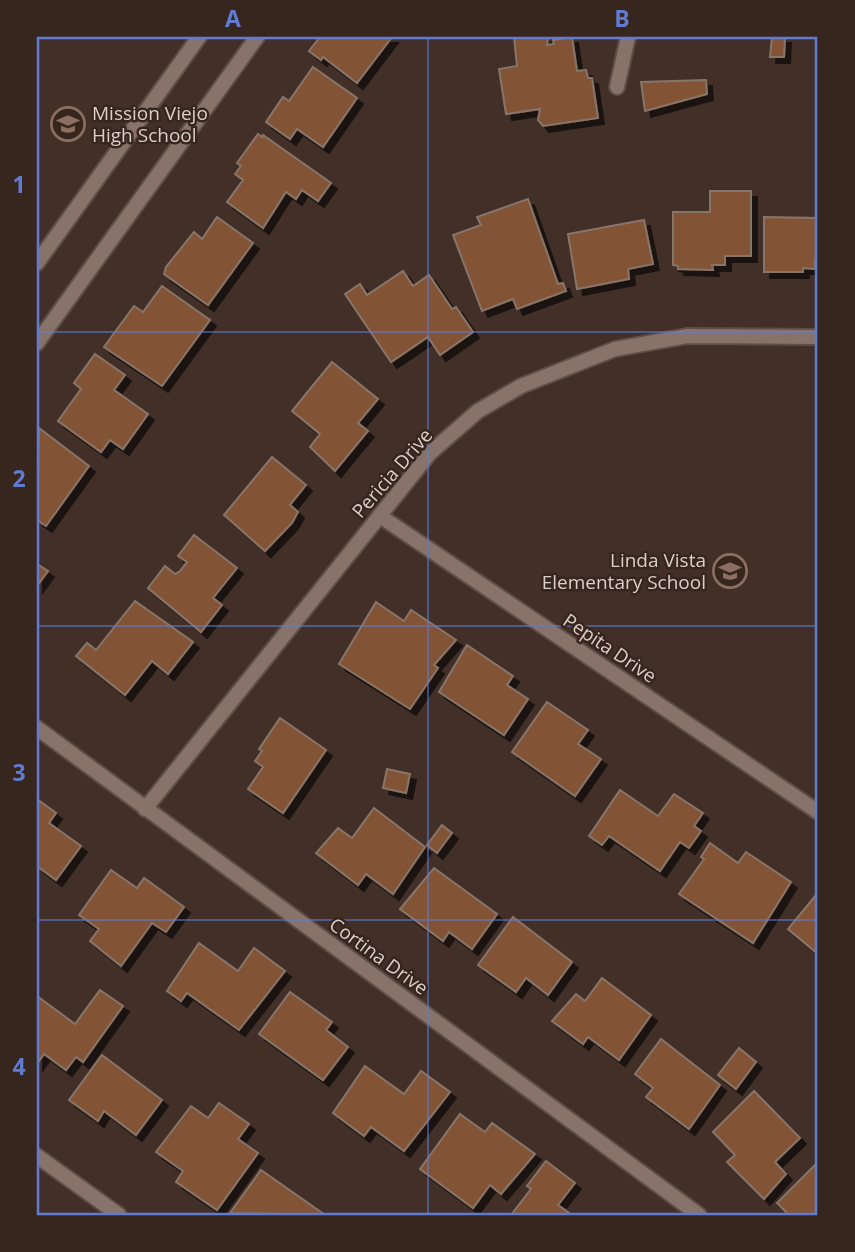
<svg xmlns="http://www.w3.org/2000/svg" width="855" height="1252" font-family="'Open Sans',sans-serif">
	<defs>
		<filter id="shadow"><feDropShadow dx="6" dy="6" stdDeviation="0" flood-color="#0009"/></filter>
	</defs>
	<rect width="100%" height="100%" fill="#423028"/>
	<!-- building -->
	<g fill="#835334" stroke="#88756a" stroke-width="2" filter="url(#shadow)">
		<polygon points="320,37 392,37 357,83 323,57 321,60 309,51"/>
		<polygon points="514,37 548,37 547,45 554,44 553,40 572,37 577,71 586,70 588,78 592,78 598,118 543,126 538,120 540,109 506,114 499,69 517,66"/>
		<polygon points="772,37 785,37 784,57 770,57"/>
		<polygon points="313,67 357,98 323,147 297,129 290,139 266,122 283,97 289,101"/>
		<polygon points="706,80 707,94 645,111 641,82"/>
		<polygon points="258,134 262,137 263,135 331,183 318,201 302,190 296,199 286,192 263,228 227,202 243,180 235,174 241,166 237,163"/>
		<polygon points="710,191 751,191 751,256 725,256 725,265 712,265 713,270 678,269 678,266 673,265 673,212 710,212"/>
		<polygon points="528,199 558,284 563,283 566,291 517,309 513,299 482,311 453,235 481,225 477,217"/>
		<polygon points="217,217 253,243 208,305 164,274 166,267 194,232 202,239"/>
		<polygon points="764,217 818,218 818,260 815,260 815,269 803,268 803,272 764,272"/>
		<polygon points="644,220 653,264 628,269 629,279 577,289 568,234"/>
		<polygon points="403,271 413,286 429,275 452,309 456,307 473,332 440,355 428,337 391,362 345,294 360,284 367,295"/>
		<polygon points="162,286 210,320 162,386 104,347 134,306 143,312"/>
		<polygon points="95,354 125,375 114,390 148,414 123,449 110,440 101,452 58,421 81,389 74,383"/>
		<polygon points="332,362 378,399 358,423 368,431 335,471 310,447 320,434 292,411"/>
		<polygon points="39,428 89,466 46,526 37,520"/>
		<polygon points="272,457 306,485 290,505 298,512 292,523 265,551 224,515"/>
		<polygon points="194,535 237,568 213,598 222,605 201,632 148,588 165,566 175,574 180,571 187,562 178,556"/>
		<polygon points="37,564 48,571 37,586"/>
		<polygon points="135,601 193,642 168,674 152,661 125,695 76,656 87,643 96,650"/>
		<polygon points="376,602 404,621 411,610 456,640 434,665 438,668 410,709 339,664"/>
		<polygon points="467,645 513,676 507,685 528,699 504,735 439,692"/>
		<polygon points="547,702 588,730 578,744 601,759 575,796 512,752"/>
		<polygon points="280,718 326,750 283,813 248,789 263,767 255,761 262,751 259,749"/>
		<polygon points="387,769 410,774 406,793 383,788"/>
		<polygon points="620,790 658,816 674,794 703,813 694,826 701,831 689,848 680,842 660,871 609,836 602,845 589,836"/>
		<polygon points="37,799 56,813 49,823 81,846 56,880 37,866"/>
		<polygon points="374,808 425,847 393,894 366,874 358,885 316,853 338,828 352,838"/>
		<polygon points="442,825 452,833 437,853 427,845"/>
		<polygon points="710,843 738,863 746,852 791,882 753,943 679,894 704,859 701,857"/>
		<polygon points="434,868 497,914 472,949 449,932 443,941 400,909"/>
		<polygon points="111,870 137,888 144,878 184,907 166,932 152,923 121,966 90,941 99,929 79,915"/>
		<polygon points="816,895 818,898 818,954 788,929"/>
		<polygon points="513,917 572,962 548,995 526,978 516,992 478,965"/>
		<polygon points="199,943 238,971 254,948 285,971 239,1030 187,993 181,1001 167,991"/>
		<polygon points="602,978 651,1015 619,1060 588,1037 583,1044 552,1021 576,994 585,1001"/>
		<polygon points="100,990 123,1006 83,1062 76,1057 66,1070 44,1054 37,1064 37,996 75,1024"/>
		<polygon points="290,992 332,1022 326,1030 348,1047 323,1080 259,1034"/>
		<polygon points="661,1039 720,1085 689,1129 646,1097 653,1088 635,1074"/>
		<polygon points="739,1048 756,1062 736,1089 718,1075"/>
		<polygon points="102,1055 162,1100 136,1135 104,1111 98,1121 69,1100"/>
		<polygon points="365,1066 404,1094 421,1071 450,1092 404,1151 371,1127 364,1136 333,1113"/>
		<polygon points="754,1091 800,1138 775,1162 786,1174 764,1199 727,1162 735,1155 713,1132"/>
		<polygon points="219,1103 249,1124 238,1139 258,1153 217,1210 176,1182 183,1171 156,1152 191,1106 208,1118"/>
		<polygon points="460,1114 485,1132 492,1123 535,1154 501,1194 490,1185 473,1208 420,1169"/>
		<polygon points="546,1161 575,1183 558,1205 572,1215 511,1215 531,1189 527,1186"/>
		<polygon points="818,1162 818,1215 789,1215 777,1203"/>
		<polygon points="261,1170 325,1215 230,1213"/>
	</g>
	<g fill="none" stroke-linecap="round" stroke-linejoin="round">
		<!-- service casing -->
		<g stroke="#5d4f48" stroke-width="18">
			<polyline id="service" points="617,87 628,37"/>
		</g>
		<!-- minor casing -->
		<g stroke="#5d4f48" stroke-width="18">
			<g id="minor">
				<polyline points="380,516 818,812"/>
				<polyline points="37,728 699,1215"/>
				<polyline points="37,1156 119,1215"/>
			</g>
		</g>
		<!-- tertiary casing -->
		<g stroke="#5d4f48" stroke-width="18">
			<g id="tertiary">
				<polyline points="37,263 199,37"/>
				<polyline points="37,343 257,37"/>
				<polyline points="145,809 430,453 478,411 521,386 615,349 687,336 818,337"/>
			</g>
		</g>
		<!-- service -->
		<use href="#service" stroke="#88736a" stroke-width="14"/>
		<!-- minor -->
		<use href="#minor" stroke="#88736a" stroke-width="14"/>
		<!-- tertiary -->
		<use href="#tertiary" stroke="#88736a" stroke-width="14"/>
	</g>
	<!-- grid -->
	<path fill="none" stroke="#5f7bd3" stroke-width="2" stroke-opacity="0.55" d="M428 37V1215M37 332H818M37 626H818M37 920H818"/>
	<!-- icons -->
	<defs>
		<g id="school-ring" transform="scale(1.75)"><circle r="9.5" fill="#37261e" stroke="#8d6e63" stroke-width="1.5"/><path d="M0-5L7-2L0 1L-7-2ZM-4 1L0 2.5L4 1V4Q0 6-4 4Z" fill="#8d6e63"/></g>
	</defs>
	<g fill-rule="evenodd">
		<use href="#school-ring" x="68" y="124"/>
		<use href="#school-ring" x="730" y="571"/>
	</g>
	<g text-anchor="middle" stroke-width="5" stroke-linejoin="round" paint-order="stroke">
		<!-- poi labels -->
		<g font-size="19" fill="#dacec9" stroke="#37261e" text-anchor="start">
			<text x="92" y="120">Mission Viejo<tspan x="92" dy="22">High School</tspan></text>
			<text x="706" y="567" text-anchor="end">Linda Vista<tspan x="706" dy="22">Elementary School</tspan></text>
		</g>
		<!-- street labels -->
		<g font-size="19" fill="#dacec9" stroke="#37261e">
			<text transform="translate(392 473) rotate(-49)" y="7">Pericia Drive</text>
			<text transform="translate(610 648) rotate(34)" y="7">Pepita Drive</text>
			<text transform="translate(379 956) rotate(36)" y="7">Cortina Drive</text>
		</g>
	</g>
	<!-- border -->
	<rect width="855" height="1252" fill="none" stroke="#37261e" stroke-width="77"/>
	<rect x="38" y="38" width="778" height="1176" fill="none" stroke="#5f7bd3" stroke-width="2.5"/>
	<g font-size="23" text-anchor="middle" font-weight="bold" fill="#5f7bd3">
		<text x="233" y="27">A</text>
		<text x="622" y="27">B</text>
		<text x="19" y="193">1</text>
		<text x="19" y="487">2</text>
		<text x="19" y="781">3</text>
		<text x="19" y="1075">4</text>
	</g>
</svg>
